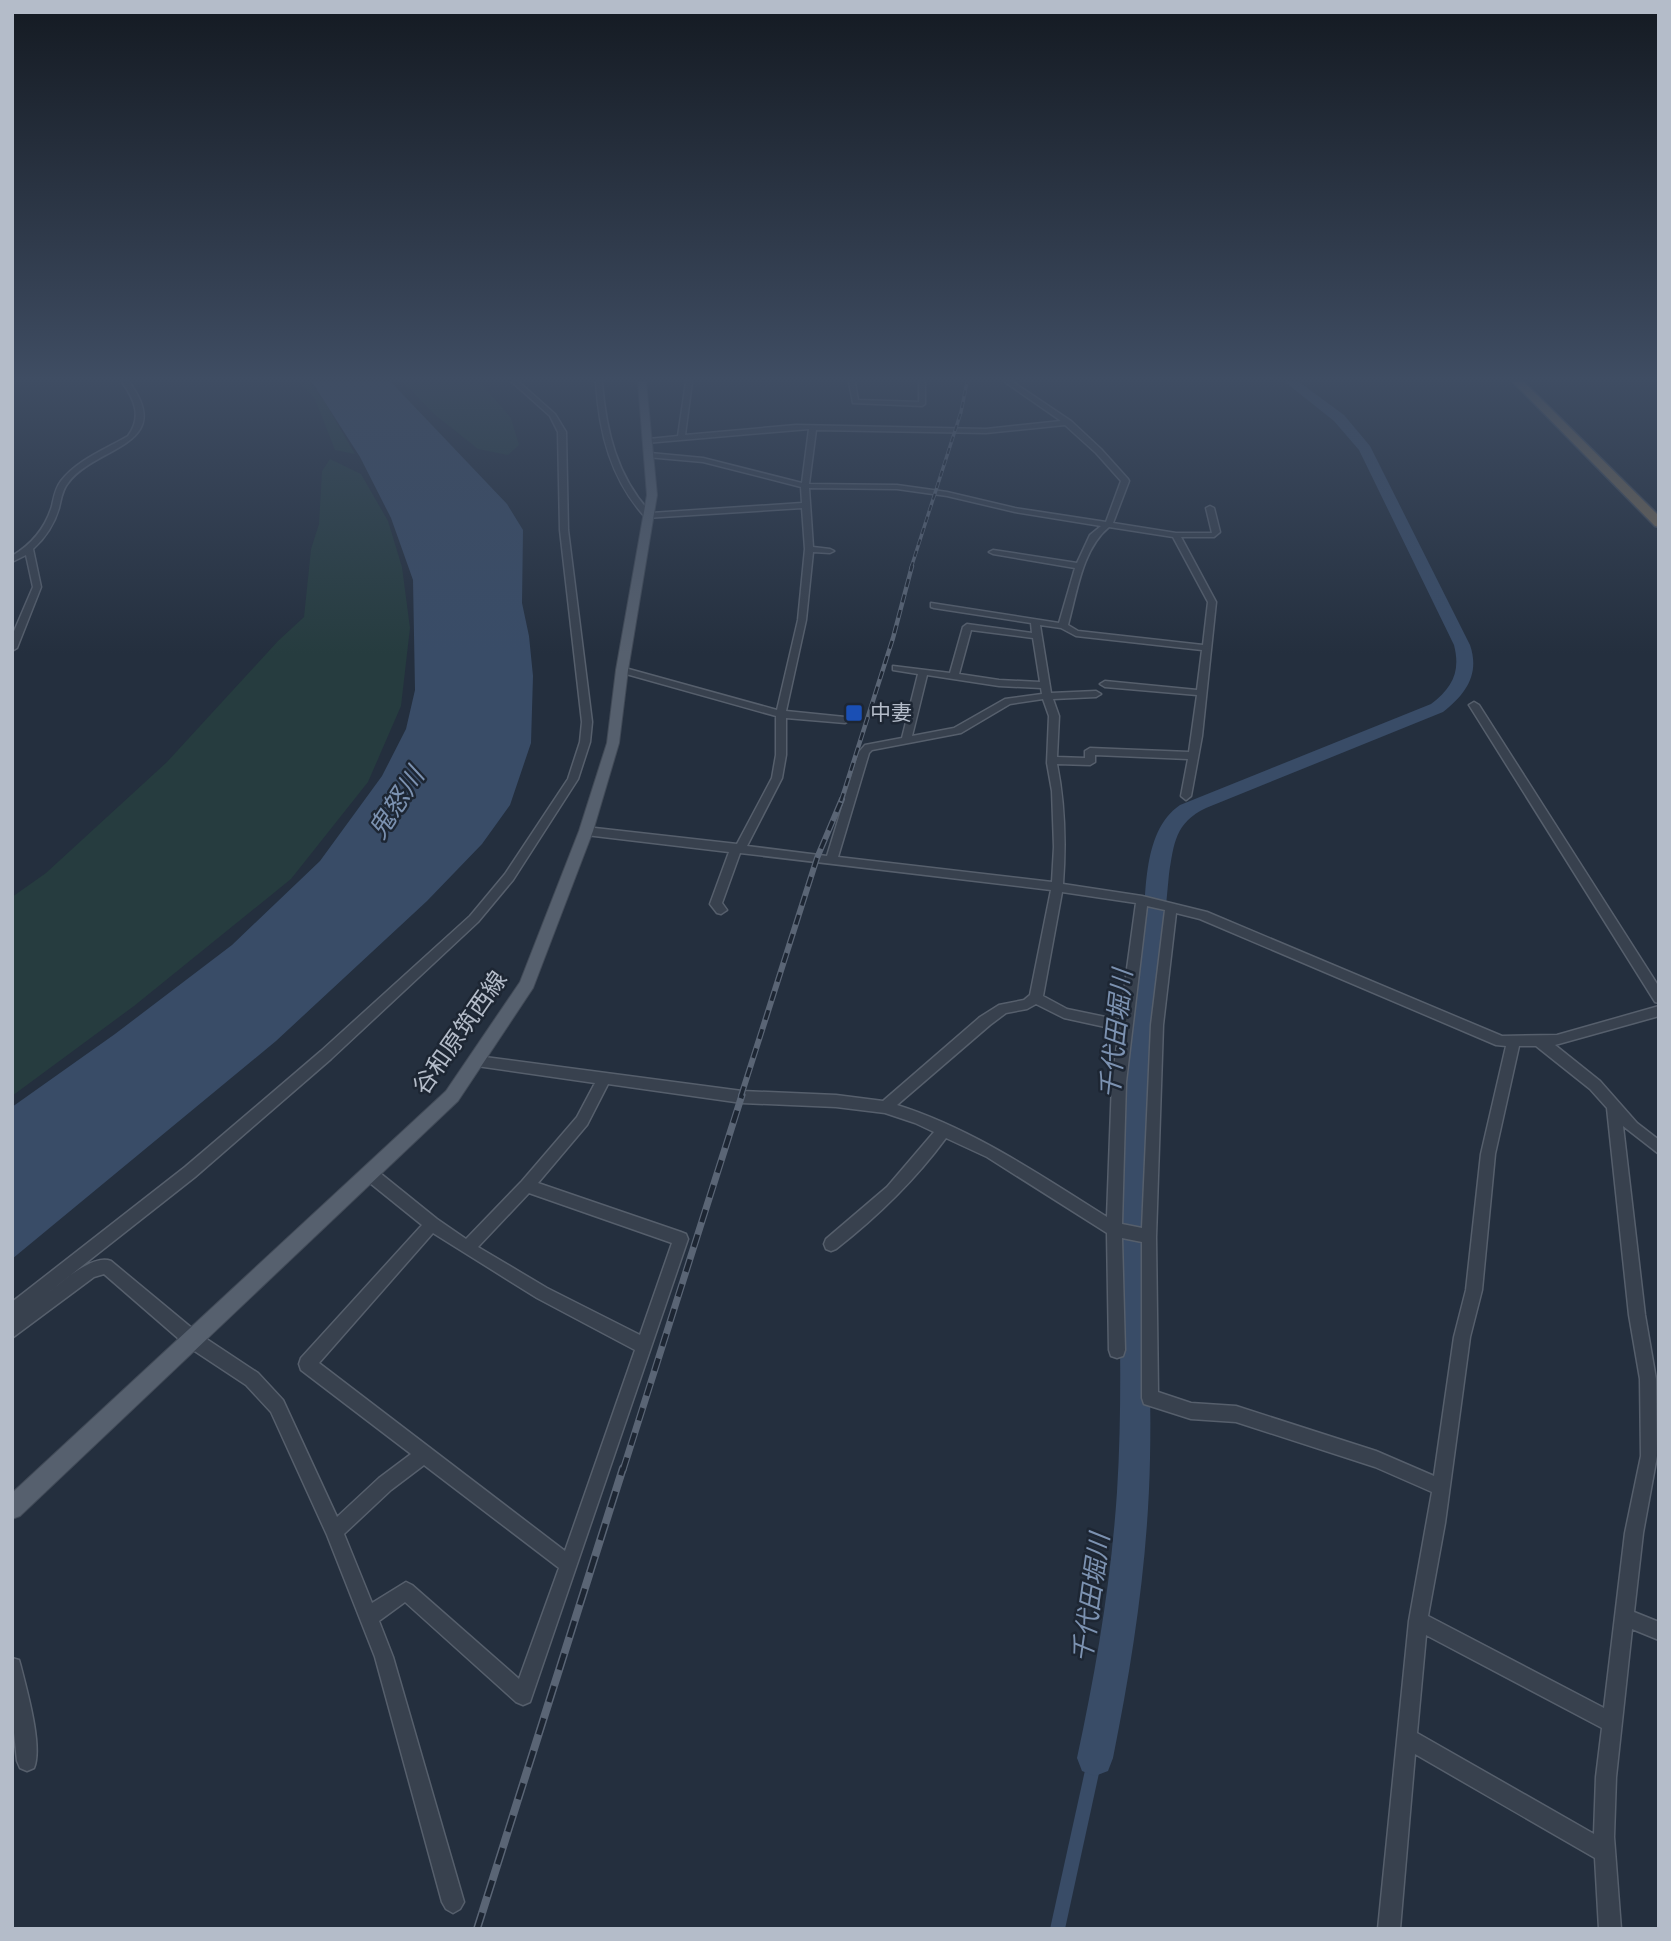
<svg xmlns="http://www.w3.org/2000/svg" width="1671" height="1941" font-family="Rubik,'Noto Sans JP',sans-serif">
	<rect width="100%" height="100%" fill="#242f3e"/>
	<!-- green -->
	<g fill="#263c3f">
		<polygon points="299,382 309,382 324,401 355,454 335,450 315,399"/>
		<polygon points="403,382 480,382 511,418 519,445 508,455 478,449 434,414"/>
		<polygon points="330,459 361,474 388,521 402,567 410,628 401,706 368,782 291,879 134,1006 12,1096 12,897 46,873 167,762 278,641 304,617 311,549 319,524 322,471"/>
	</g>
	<!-- water -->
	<g fill="#394c67">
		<polygon points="312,382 391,382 507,504 523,530 522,603 529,636 533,676 531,743 510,805 482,844 427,901 276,1041 12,1259 12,1107 115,1034 232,945 320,861 382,776 406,729 415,690 413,580 391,518 360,457"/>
		<polygon points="1095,1725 1108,1732 1065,1929 1050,1929"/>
	</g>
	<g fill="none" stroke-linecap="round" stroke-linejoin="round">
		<!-- river -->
		<path fill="#394c67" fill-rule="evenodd" d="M1285 382H1299L1344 415 1370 446 1470 645C1480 674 1466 694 1443 712L1206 808C1175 823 1174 843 1169 874 1160 972 1148 1070 1147 1169 1145 1266 1152 1363 1150 1459 1148 1560 1133 1659 1113 1758L1108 1771 1095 1776 1082 1771 1077 1758C1096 1670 1111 1582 1117 1492 1124 1384 1117 1277 1120 1169 1123 1093 1133 1019 1142 943 1147 901 1140 832 1180 805L1431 704C1452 688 1461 672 1454 645L1359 450 1334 421Z"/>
		<!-- minor casing -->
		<g stroke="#565f6c" stroke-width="3">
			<g id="minor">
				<path d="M122 382H129C177 446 95 446 68 483 62 490 61 500 59 508 54 525 45 538 33 549L41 587 17 648 12 651V636L33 587 26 555 12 562V556C32 544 45 529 52 506 54 497 55 489 61 481 77 460 106 449 128 436 142 417 135 400 122 382Z"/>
				<path d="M512 382H519L555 414 566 432 568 530 592 722 590 742 578 779 513 880 478 922 331 1059 195 1177 44 1296C59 1285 92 1253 111 1261L199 1334 258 1373 283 1400 337 1517 379 1478 411 1454 301 1370 299 1364 301 1358 422 1225 365 1179 363 1174 365 1169 370 1168 375 1169 437 1219 466 1239 522 1181 577 1117 595 1083 477 1066 472 1065 470 1061 472 1057 477 1056 742 1091 836 1095 883 1101 980 1017 999 1005 1024 1000 1030 995 1051 890 740 853 722 903 727 910 721 914 717 913 710 904 729 852 586 835 581 831 586 827 737 844 772 778 776 755V716L619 672 617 670 622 667 625 668 777 710 798 620 805 549 802 508 646 518C611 480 599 433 596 382H602C606 431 617 477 651 513L802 503 801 487 703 462 647 457V453H650L703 458 802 483 809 429 646 443V439H649L678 436 686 382H692L685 435 796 425 986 429 1061 421 1005 382H1013L1071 421 1101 449 1128 479 1129 481 1113 523 1176 533H1212L1206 508 1210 506 1214 508 1220 532 1214 537H1181L1216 602 1202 736 1191 796 1186 800 1181 796 1188 759 1095 755V762L1090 765 1057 764C1065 804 1066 843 1063 884L1142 896 1207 912 1502 1036 1557 1035 1659 1006V1016L1555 1045 1600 1081 1637 1123 1659 1140V1154L1623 1126 1645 1315 1656 1379 1657 1456 1643 1533 1634 1612 1659 1622V1640L1632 1629 1616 1777 1614 1837 1621 1929H1599L1595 1858 1415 1754 1400 1929H1378L1409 1621 1432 1492 1375 1467 1236 1422 1191 1419 1144 1404 1142 1398V1242L1122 1238 1125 1350 1123 1356 1117 1358 1111 1356 1109 1350 1107 1233 987 1157 946 1138C915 1180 878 1216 836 1249L831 1251 826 1249 824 1244 826 1239 887 1187 934 1132 915 1123 885 1113 836 1107 742 1103 608 1084 587 1125 538 1183 681 1232 686 1234 688 1239 530 1702 523 1705 516 1702 405 1602 379 1621 393 1657 464 1902 460 1909 453 1913 446 1909 442 1902 375 1657 327 1535 271 1412 246 1385 187 1346 104 1274 94 1277 12 1338V1320L14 1319 12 1320V1302L185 1167 321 1051 470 916 505 874 568 779 580 742 582 722 560 530 558 432 550 416ZM1065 425 1096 453 1121 481 1106 522 1015 508 947 492 897 485 809 484 816 430 986 433ZM809 488 897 489 947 496 1015 512 1101 526 1090 535 1077 563 993 550 989 552 993 554 1075 568 1059 623 931 603V607L934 608 1031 623 1032 633 967 624 963 627 950 673 893 666V670L918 674 902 738 865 745 859 752 827 856 747 846 782 778 786 755V718L845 723 850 720 845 717 786 711 806 620 813 552 830 553 834 551 830 549 813 547ZM1109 527 1173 537 1208 602 1203 645 1078 631 1068 625C1077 593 1082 549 1109 527ZM1040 625 1061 628 1076 636 1202 650 1197 690 1105 681 1100 684 1105 687 1197 695 1189 752 1090 748 1085 751V758L1057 757 1059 716 1053 699 1096 697 1101 694 1096 691 1051 693ZM971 630 1033 638 1040 682 999 680 959 674ZM927 675 999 686 1041 688 1042 694 1005 699 954 728 912 736ZM1043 699 1049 716 1047 763 1052 791 1054 847 1052 882 838 857 869 753 872 750 961 733 1010 704ZM1062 892 1136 903 1120 1020 1067 1009 1043 996ZM1147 906 1165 910 1151 1025 1142 1228 1122 1224 1126 1082ZM1176 913 1200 919 1496 1045 1506 1046 1481 1154 1466 1290 1454 1337 1434 1476 1376 1451 1236 1406 1191 1403 1158 1392 1156 1237 1163 1025ZM1036 1004 1064 1018 1119 1030 1112 1082 1107 1217C1040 1175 973 1129 897 1105L990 1025 1006 1013 1027 1009ZM1519 1046H1536L1590 1089 1607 1108 1629 1315 1640 1379 1641 1456 1625 1533 1604 1708 1428 1616 1445 1523 1470 1337 1482 1290 1495 1154ZM529 1193 672 1243 640 1335 547 1288 478 1247ZM433 1233 537 1298 635 1350 565 1551 319 1363ZM424 1465 559 1568 519 1679 412 1585 406 1582 372 1603 344 1534 391 1490ZM1426 1635 1602 1728 1596 1777 1594 1834 1417 1733Z"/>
				<polygon points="849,382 855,382 858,400 919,402 919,382 925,382 925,404 922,406 853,403"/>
				<polygon points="1474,702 1479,705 1659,987 1659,1003 1655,1002 1469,705"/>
				<path d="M12 1658 19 1660 21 1667C27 1691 43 1747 34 1768L27 1771 20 1768 17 1761 12 1714Z"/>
			</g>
		</g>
		<!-- major casing -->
		<g stroke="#414a57" stroke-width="2">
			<polygon id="major" points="638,382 646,382 657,495 628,670 619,743 593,831 533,988 458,1101 20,1516 12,1519 12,1493 446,1091 520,982 579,831 607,743 616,670 647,495"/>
		</g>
		<!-- highway casing -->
		<g stroke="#434c59" stroke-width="3">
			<polygon id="highway" points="1513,382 1524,382 1659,516 1659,527 1655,526"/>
		</g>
		<!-- minor -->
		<use href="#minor" fill="#38414e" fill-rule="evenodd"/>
		<!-- major -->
		<use href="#major" fill="#56606e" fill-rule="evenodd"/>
		<!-- highway -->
		<use href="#highway" fill="#746855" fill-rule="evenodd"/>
		<!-- rail-far4 casing -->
		<g stroke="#5a6575" stroke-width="3.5">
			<polyline id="rail-far4" points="911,568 961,412 967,382"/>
		</g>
		<!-- rail-far3 casing -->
		<g stroke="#5a6575" stroke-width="4.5">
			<polyline id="rail-far3" points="841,801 893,638 912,566"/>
		</g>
		<!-- rail-far2 casing -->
		<g stroke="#5a6575" stroke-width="6">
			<polyline id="rail-far2" points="741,1096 817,858 842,799"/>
		</g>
		<!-- rail-far1 casing -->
		<g stroke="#5a6575" stroke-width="7">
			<polyline id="rail-far1" points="623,1470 742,1095"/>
		</g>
		<!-- rail casing -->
		<g stroke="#5a6575" stroke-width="8">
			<polyline id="rail" points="477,1929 623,1468"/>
		</g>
		<!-- rail-far4 -->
		<use href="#rail-far4" stroke="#1d2633" stroke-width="2" stroke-dasharray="6" stroke-linecap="butt"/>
		<!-- rail-far3 -->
		<use href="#rail-far3" stroke="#1d2633" stroke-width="2.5" stroke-dasharray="8" stroke-linecap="butt"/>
		<!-- rail-far2 -->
		<use href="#rail-far2" stroke="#1d2633" stroke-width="3.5" stroke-dasharray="10" stroke-linecap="butt"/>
		<!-- rail-far1 -->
		<use href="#rail-far1" stroke="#1d2633" stroke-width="4.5" stroke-dasharray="13" stroke-linecap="butt"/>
		<!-- rail -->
		<use href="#rail" stroke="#1d2633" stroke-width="5" stroke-dasharray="17" stroke-linecap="butt"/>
	</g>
	<!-- sky -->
	<linearGradient id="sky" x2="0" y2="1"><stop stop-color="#141a22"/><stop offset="0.58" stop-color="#3f4d63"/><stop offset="1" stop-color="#3f4d63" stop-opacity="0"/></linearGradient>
	<rect width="1671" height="654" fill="url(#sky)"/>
	<!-- markers -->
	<rect fill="#1a4fb4" stroke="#1d2633" stroke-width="2.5" x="845" y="704" width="18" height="18" rx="3.5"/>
	<g text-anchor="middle" stroke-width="5" stroke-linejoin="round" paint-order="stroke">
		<!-- far-poi labels -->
		<g font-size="21" fill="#b4bcc9" stroke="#1d2633" text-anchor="start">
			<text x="870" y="720">中妻</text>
		</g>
		<!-- street labels -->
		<g font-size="24" fill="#b4bcc9" stroke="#1d2633">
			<text transform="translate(460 1033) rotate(-55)" y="8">谷和原筑西線</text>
		</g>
		<!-- water labels -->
		<g font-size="26" font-style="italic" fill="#7c92b1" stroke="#1d2633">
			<text transform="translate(396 803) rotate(-57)" y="9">鬼怒川</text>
			<text transform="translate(1116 1034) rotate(-84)" y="9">千代田堀川</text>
			<text transform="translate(1091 1598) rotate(-82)" y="9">千代田堀川</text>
		</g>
	</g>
	<!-- border -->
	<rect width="1671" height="1941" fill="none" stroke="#b4bcc9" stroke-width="28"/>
</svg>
